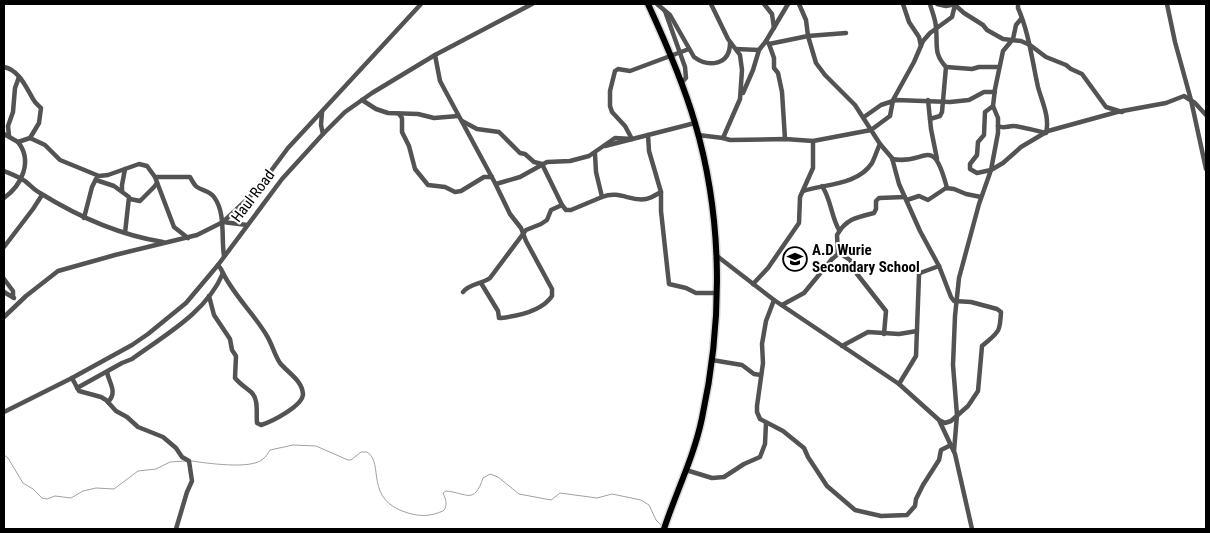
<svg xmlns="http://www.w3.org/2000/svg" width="1210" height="533" font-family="'Roboto Condensed',sans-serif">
	<rect width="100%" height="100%" fill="#fff"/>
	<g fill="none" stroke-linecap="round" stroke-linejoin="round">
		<!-- stream -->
		<g stroke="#a1a1a1" stroke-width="1">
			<polyline points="4,455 8,458 23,483 33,489 42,498 47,499 55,496 71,498 83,491 96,488 114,489 138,471 156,469 170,462 185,461"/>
			<path d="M191 461C207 463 251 470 263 459 266 457 268 453 270 450L293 445 316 446 348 460H351L361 452H367C385 463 363 500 408 513 421 517 431 516 443 511 448 507 446 499 443 493L446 491C467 493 474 505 483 478L490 474 498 477 519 494 551 500 560 493 597 498 612 494 641 500 649 505 656 520 662 526"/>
		</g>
		<!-- primary casing -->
		<g stroke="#dbdbdb" stroke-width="9">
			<path id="primary" d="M648 4C666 43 683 82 695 123 723 218 723 322 702 418 694 457 676 492 664 529"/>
		</g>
		<!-- minor -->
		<g stroke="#535353" stroke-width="4.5">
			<path d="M657 4 670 15 694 57C709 68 730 65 730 43"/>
			<polyline points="764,4 772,14 774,28"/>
			<polyline points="799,4 806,20 808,36 816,63 825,75 855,105 880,144 892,158 899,184 920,231 939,266 920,273 919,275 916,356 899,384"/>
			<polyline points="903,4 909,22 919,37 921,46"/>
			<path d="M930 4C932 12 936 20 936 28 938 45 933 53 946 67"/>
			<polyline points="937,4 946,6 956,4"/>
			<polyline points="1167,4 1175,42 1191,100 1206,169"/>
			<polyline points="955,5 964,13 983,25 987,30 1003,39 1021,41 1030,45 1046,57 1066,65 1071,69 1082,74 1106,107 1122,112"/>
			<polyline points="665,11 685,67 686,78 682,82"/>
			<polyline points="766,41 769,44 774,58 774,68 778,73 782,92 785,139"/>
			<polyline points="769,44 808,36 846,33"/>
			<polyline points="736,49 759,50"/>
			<path d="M435 55 440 81 495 183 510 214 521 228 526 241 552 289V296C542 311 518 316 501 318H499L498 311 481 283"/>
			<path d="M4 67C19 70 26 87 33 99 35 103 38 105 41 108L39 123 30 138"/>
			<polyline points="743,93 753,70 759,50 766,41 788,4"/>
			<polyline points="362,100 376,109 388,113 418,114 434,118 458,116"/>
			<polyline points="928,100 931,129 937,159"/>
			<polyline points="993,106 985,112 984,135 978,142 977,155 970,164 970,169 977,173 991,170 998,133 998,118 993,106 995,89 1003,51 1013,39 1016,25 1021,19"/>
			<polyline points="322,112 321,125 323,134"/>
			<polyline points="399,114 402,118 402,132 409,146 415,169 428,185 445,187 455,192 461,191 484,177 492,177"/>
			<polyline points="864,117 881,105 896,100 950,102 969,100 984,92 995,92"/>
			<polyline points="930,119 940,116 942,112 946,67 972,69 979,67 999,67"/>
			<polyline points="462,121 477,129 499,132 520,153 525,154 534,162 542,164 562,205 566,210 571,210 602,197"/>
			<polyline points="695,123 648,135 649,151 661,192 661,211 669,284 686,288 696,293 716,293"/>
			<path d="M998 126C1004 129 1007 126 1014 126 1019 126 1038 131 1046 133 1050 117 1042 102 1038 87 1032 60 1029 33 1018 8V4"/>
			<path d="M4 134 18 142 30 138 45 145 60 160 99 176 108 175 139 164 147 166 155 177H190C192 180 194 185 197 187 203 191 210 191 214 197 226 213 221 238 224 256"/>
			<polyline points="698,135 723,138 740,99 742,70 740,55 728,39 711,4"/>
			<polyline points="9,136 8,126 13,112 15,88 19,77"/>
			<polyline points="723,138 730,140 785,139 813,141 871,130 890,116 893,100 914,62 923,41 930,33 952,17 955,5"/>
			<polyline points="632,139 625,126 612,112 610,106 610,91 615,71 618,69 630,71 689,49"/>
			<polyline points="605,146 648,135"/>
			<path d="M595 154 596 172 602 197C620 190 630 202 646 199 652 198 657 194 661 192"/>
			<path d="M892 159C927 166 932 132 947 188"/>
			<path d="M4 171C11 174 19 177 25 181 30 185 34 190 40 193 77 216 119 235 163 242"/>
			<polyline points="155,177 174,227 188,238"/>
			<polyline points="96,180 114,186 129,197 125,233"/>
			<polyline points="496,184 520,177 547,162 570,161 589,156 615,138 632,139"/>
			<path d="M822 186C831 199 831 216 839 230"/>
			<polyline points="122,191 122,185 125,169"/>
			<path d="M803 191C825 184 858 185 872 163 875 157 877 150 880 144"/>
			<path d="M4 198C22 185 33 161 18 142"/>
			<polyline points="130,199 140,201 154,187 157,183"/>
			<polyline points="907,200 919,196 928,200 946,188 954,189 966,194 981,197"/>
			<polyline points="84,218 92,187 96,179"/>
			<polyline points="223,222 247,225"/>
			<polyline points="4,247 33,209 42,195"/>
			<polyline points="838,252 850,260 857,274 886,311 884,334"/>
			<polyline points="717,256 774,300 899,384 939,420 955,454 972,529"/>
			<path d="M939 266 951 297 954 301 971 302 997 309 1001 312C1000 334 998 332 982 346L978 391 968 406 951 421 945 423 941 421"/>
			<polyline points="4,279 13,291 13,297"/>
			<polyline points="753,284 768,268 799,223 800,197 813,168 813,141"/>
			<polyline points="4,292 14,298"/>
			<path d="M463 292C469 284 482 284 490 278L526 230 541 224 547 220 551 210 562 205"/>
			<path d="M209 296 214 315 230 339 232 350 236 356 235 378C240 384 245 387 251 392 259 399 256 413 257 423L261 425C271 422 303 406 303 394 302 380 288 373 280 363 275 356 272 344 267 336 253 312 232 294 221 269L218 265"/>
			<polyline points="774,300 766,321 762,344 763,363 757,406 757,412 760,419 783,431 804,448 808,457 827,486 855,510 881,516 907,515 915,506 916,499 923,485 939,460 941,450 951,445"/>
			<path d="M782 305 804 293 832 259 838 254 837 235C846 219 857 217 874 213L876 209V201L879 198 905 197"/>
			<polyline points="4,317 26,296 58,271 115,255 197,235 223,222 256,191 288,148 421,4"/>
			<polyline points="842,346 868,332 899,334 917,331"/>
			<polyline points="712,360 742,365 754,374 761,375"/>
			<path d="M107 372C109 383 118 392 108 402"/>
			<polyline points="72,378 79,391 101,397 106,400 116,411 127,417 138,427 163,437 176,448 182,457 189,461 192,481 187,492 176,529"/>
			<path d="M77 388 122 363 132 359C165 335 207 312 223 273"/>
			<polyline points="4,412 72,378 132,345 148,334 186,303 218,265 282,179 323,134 345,112 372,93 435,55 532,4"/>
			<polyline points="954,451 957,415 953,365 955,316 959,278 979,204 991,170 1003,163 1021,147 1048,131 1117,112 1166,103 1184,96 1195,103 1206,115"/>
			<polyline points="686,470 712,478 724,477 744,464 760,457 765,444 766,423"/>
		</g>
		<!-- primary -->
		<use href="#primary" stroke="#000" stroke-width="6"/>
	</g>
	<!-- icons -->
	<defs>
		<g id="school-ring" transform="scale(1.25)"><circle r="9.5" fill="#fff" stroke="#000" stroke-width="1.5"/><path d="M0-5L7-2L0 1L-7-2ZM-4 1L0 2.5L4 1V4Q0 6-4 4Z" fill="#000"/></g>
	</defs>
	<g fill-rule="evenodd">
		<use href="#school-ring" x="795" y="259"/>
	</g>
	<g text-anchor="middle" stroke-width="4" stroke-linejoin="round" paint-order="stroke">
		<!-- street labels -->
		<g font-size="15" fill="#000" stroke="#fff">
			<text transform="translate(253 196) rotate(-53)" y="5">Haul Road</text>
		</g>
		<!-- poi labels -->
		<g font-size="15" font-weight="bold" fill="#000" stroke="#fff" text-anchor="start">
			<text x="812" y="255">A.D Wurie<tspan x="812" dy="17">Secondary School</tspan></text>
		</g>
	</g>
	<!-- border -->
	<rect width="1210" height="533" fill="none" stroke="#000000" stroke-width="10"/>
</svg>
